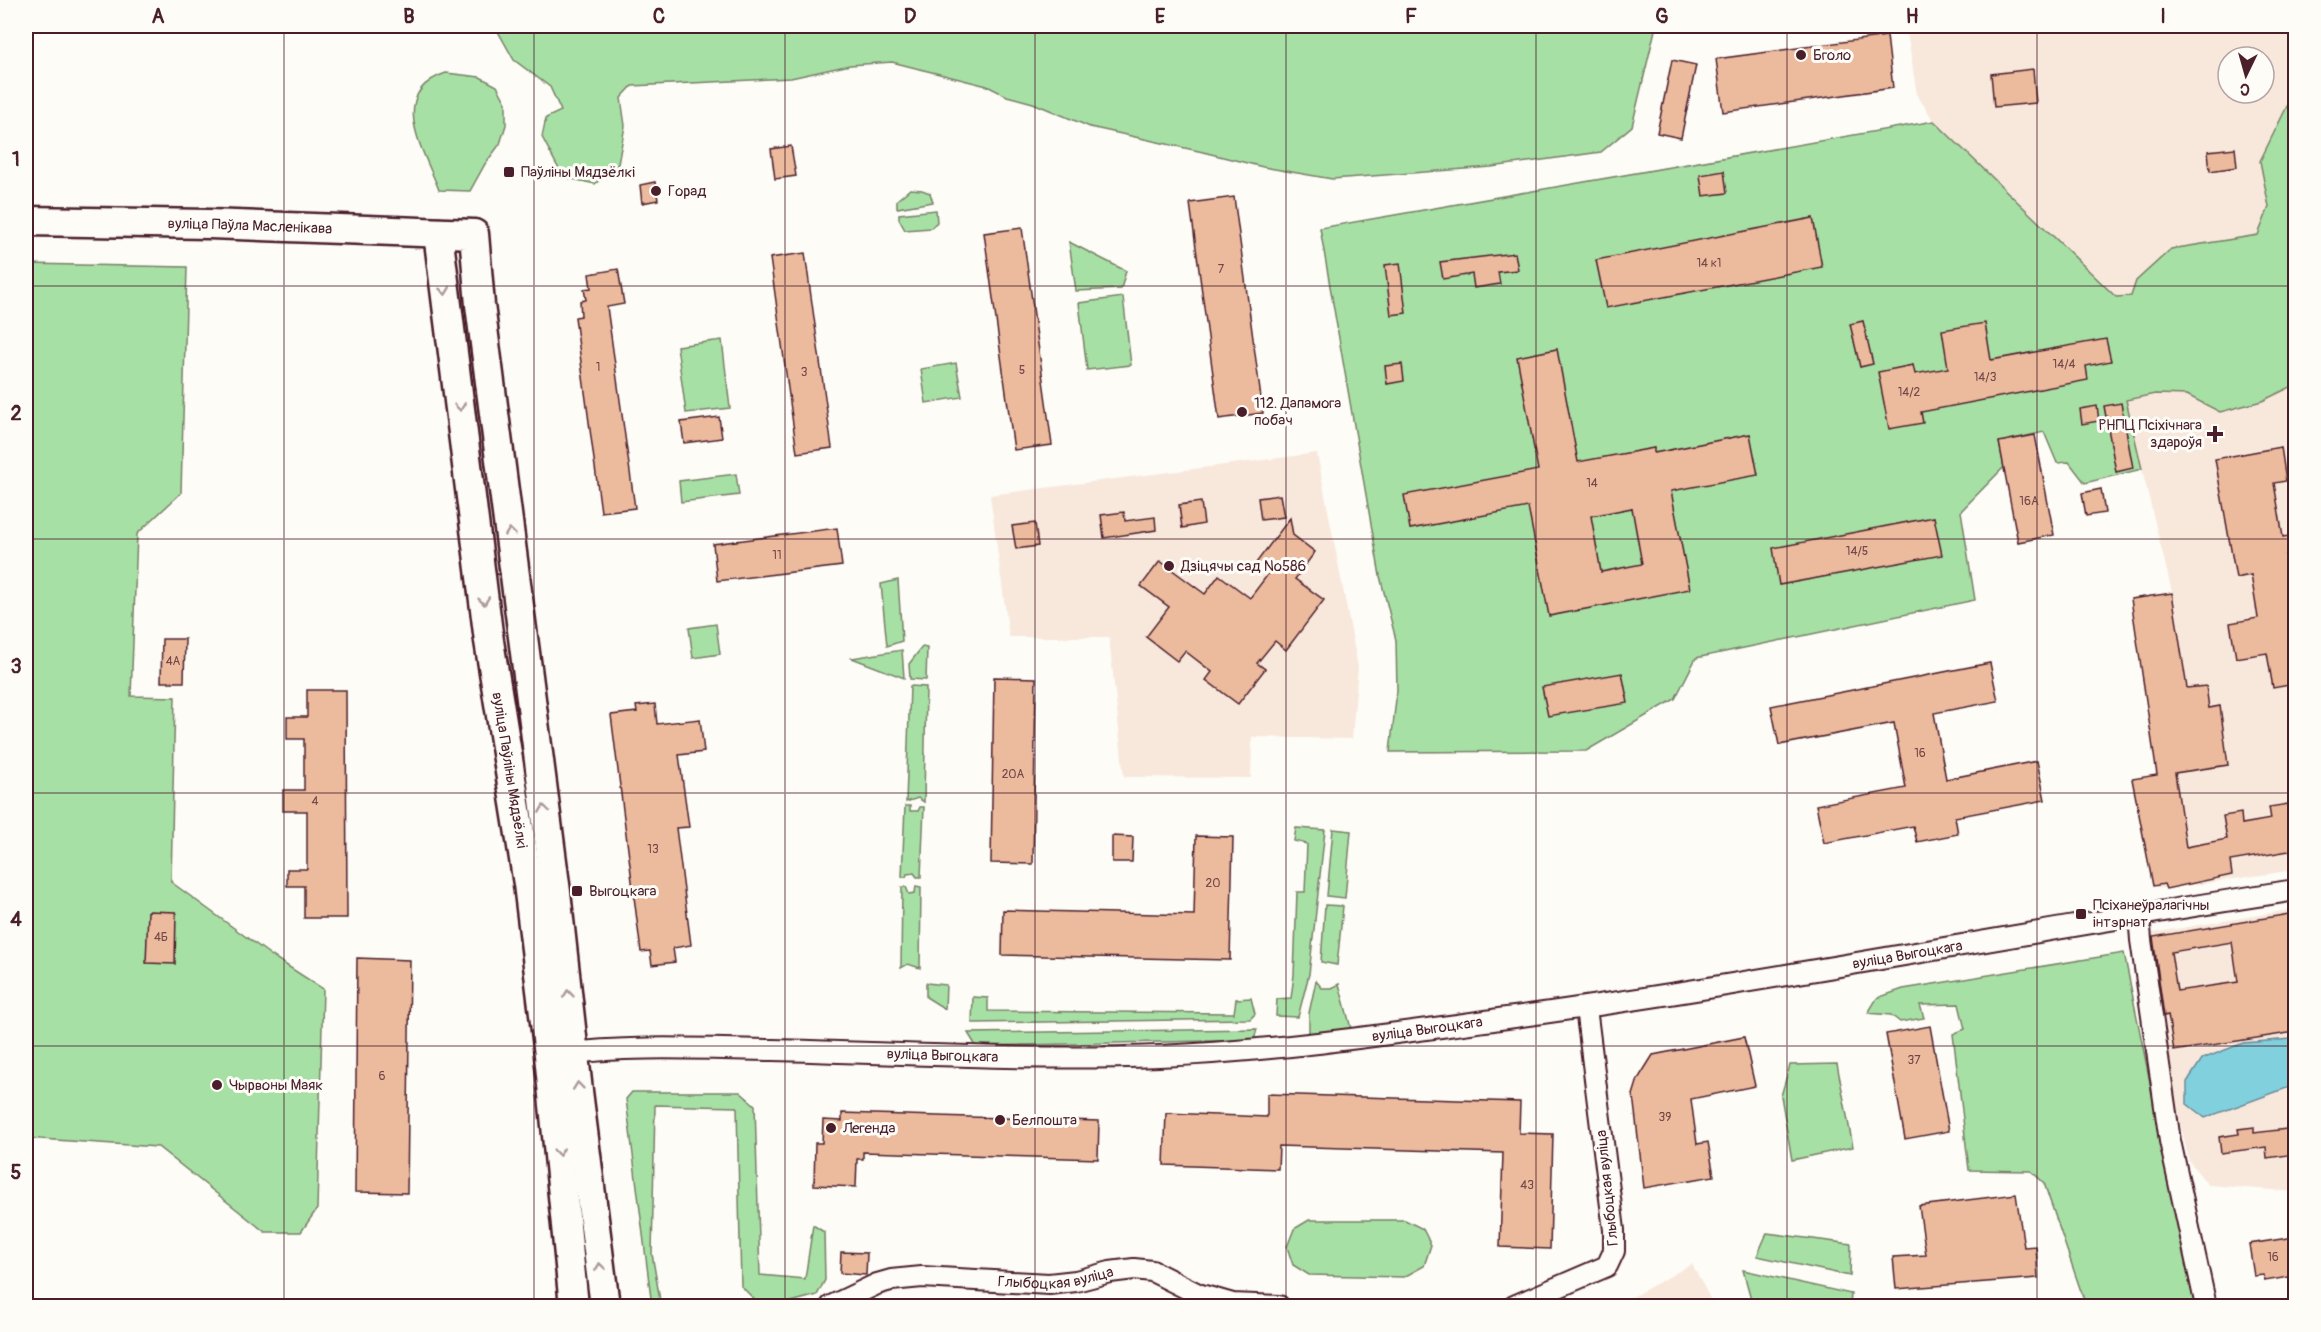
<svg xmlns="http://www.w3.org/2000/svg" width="2321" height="1332" font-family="Pangolin,sans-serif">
	<rect width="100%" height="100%" fill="#fdfcf7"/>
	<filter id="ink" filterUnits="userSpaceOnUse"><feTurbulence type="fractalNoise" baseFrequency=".0167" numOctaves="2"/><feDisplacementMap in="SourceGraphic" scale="12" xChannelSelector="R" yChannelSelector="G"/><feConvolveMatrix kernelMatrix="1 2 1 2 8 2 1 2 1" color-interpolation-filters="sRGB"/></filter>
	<g filter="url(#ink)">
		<!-- built -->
		<g fill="#f8e8dc" fill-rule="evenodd">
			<path d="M1906 26H2295V870L2166 889 2153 886 2132 779 2157 775 2131 599 2172 592 2125 400 2159 294 2116 297 1934 121 1917 95ZM2228 57H2264V93H2228Z"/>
			<polygon points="1317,453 1358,667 1352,739 1252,737 1251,778 1124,777 1109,637 1009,637 990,495"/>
			<polygon points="2295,909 2295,1192 2208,1185 2189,1161 2168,1072 2146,934"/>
			<polygon points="1692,1264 1714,1306 1616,1306 1643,1291"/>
		</g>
		<!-- green -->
		<g fill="#a7e0a4" stroke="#788068" stroke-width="1.5">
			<polygon points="495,26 1656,26 1632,126 1601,152 1491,167 1332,179 1263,167 1203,152 1090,127 1033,103 1007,96 987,86 892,62 850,65 791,78 632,86 621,98 625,126 618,164 595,184 563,177 542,137 546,118 561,111 550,87 514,60"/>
			<path d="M446 73 480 77 497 86 506 103V125L500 144 485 164 470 191 439 190C424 151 386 93 446 73Z"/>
			<polygon points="2295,90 2295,385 2262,401 2220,412 2187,395 2155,394 2126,400 2142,469 2085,483 2069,462 2057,463 2044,432 1999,442 2004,467 1961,511 1975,600 1696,658 1675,699 1586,751 1390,752 1397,690 1396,640 1380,576 1320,228 1934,121 2116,297 2131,296 2136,281 2171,249 2258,235 2269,207 2260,161"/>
			<polygon points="910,189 922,190 930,193 933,202 897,208 897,200"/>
			<polygon points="936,210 937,222 931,228 905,230 899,219 899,214"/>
			<polygon points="1069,242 1126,271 1121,289 1076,291"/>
			<polygon points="26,264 187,267 181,493 137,534 131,696 175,697 171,882 272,956 323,989 317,1209 301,1232 265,1232 158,1147 26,1138"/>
			<polygon points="1123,297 1131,365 1087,370 1079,303"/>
			<polygon points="722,340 730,408 686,413 677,346"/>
			<polygon points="956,363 962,397 926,403 921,369"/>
			<polygon points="736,474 739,495 681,502 679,481"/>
			<polygon points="898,580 902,641 887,646 881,584"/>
			<polygon points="716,624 720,654 693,658 689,628"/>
			<polygon points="922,647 927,648 926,680 910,679 909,664"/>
			<polygon points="902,650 904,678 852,658"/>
			<polygon points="910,686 926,687 924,802 918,798 906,802"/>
			<polygon points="905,806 910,806 910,811 918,811 920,807 924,807 921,877 917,877 914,873 907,874 906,877 902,877"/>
			<polygon points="1296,828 1325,830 1309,974 1298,1017 1276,1016 1277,999 1291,998 1294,975 1297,892 1305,892 1307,844 1294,841"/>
			<polygon points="1333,829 1351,831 1345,898 1327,896"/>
			<polygon points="916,886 921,887 920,968 908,964 901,968 902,887 906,887 909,894 915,893"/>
			<polygon points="1325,905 1343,906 1337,965 1321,962"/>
			<polygon points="2124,953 2195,1306 2096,1306 2084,1300 2044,1183 2031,1171 1969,1170 1953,1034 1965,1029 1959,1004 1920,1005 1924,1018 1900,1022 1891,1015 1868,1013 1877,998 1903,989"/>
			<polygon points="1316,981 1322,988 1332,988 1339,984 1352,1032 1309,1037 1309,1013"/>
			<polygon points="926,983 946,985 945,1009 926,997"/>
			<polygon points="973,997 988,998 988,1011 1234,1013 1236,999 1251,998 1255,1014 1250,1019 972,1023"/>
			<polygon points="1257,1029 1254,1040 976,1046 968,1033"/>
			<polygon points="1837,1064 1853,1147 1792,1160 1781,1096 1790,1065"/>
			<polygon points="632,1092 740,1092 755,1105 760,1275 805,1279 813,1225 824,1232 825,1280 817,1295 776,1306 759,1304 741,1286 737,1107 655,1105 652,1254 661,1306 652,1306 626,1099"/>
			<polygon points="1309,1220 1405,1220 1423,1229 1431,1245 1424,1266 1404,1277 1309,1275 1293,1265 1287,1247 1294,1229"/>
			<polygon points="1767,1233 1851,1244 1850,1276 1757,1256"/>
			<polygon points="1743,1270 1851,1294 1850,1306 1753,1306"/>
		</g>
		<!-- water -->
		<polygon fill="#81d0de" stroke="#6b8996" stroke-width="1.5" points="2291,1039 2295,1041 2295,1085 2205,1118 2187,1104 2187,1082 2202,1059 2243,1043"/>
		<!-- building -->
		<g fill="#ecba9d" stroke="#4a1f2b" stroke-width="1.5" fill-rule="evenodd">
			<polygon points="1887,36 1893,88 1723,112 1716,59"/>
			<polygon points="1672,60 1696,65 1681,138 1657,133"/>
			<polygon points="2033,69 2036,103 1994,107 1991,74"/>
			<polygon points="791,146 796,176 775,179 771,149"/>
			<polygon points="2235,148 2237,167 2210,171 2208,151"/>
			<polygon points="1724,171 1727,193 1703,196 1700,175"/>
			<polygon points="655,182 658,200 642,203 640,185"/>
			<polygon points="1234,197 1263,413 1219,419 1190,203"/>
			<polygon points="1813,218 1822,267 1606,308 1596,260"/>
			<polygon points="1022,228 1052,445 1014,450 984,233"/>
			<polygon points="805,253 832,448 797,453 770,258"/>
			<polygon points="1515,253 1518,270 1498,272 1500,284 1474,288 1472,274 1443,279 1440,262"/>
			<polygon points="1400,263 1406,313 1391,315 1385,265"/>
			<polygon points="618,269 624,304 607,307 635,508 601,512 575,317 581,316 580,301 586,300 584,289 591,288 589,274"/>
			<polygon points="1863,321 1873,364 1860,367 1850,324"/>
			<polygon points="1985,323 1991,360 2106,339 2111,361 2086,366 2088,380 1921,412 1923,423 1889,429 1878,372 1913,365 1915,374 1948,368 1942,330"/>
			<path d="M1557 349 1578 462 1654 448V453L1750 434 1758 475 1671 491 1690 589 1549 616 1528 507 1410 529 1404 495 1538 470 1517 357ZM1632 508 1642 564 1601 572 1591 516Z"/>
			<polygon points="1402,364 1404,381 1387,384 1385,366"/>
			<polygon points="2121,403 2133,468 2116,472 2104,406"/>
			<polygon points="2097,406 2099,421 2082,424 2080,409"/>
			<polygon points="719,417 722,438 684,443 681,422"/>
			<polygon points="2035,435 2054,535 2018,542 1999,442"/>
			<polygon points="2281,447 2286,481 2274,483 2283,537 2295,535 2295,554 2286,555 2293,597 2295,597 2295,684 2273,688 2267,653 2236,658 2230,623 2258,618 2251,575 2236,578 2215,459"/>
			<polygon points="2101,489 2105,513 2086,516 2082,493"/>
			<polygon points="1280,495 1284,517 1261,520 1258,498"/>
			<polygon points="1201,502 1204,524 1182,528 1179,505"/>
			<polygon points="1124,512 1125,521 1155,517 1156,530 1104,538 1101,515"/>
			<polygon points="1934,517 1942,555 1779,585 1773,548"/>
			<polygon points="1290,518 1293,535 1315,552 1295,579 1324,600 1286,650 1275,641 1257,663 1265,669 1238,704 1206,680 1212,672 1185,651 1177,661 1146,637 1169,607 1141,586 1160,561 1205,594 1219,575 1250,598 1269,573 1256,563"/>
			<polygon points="1035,523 1038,546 1016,549 1012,526"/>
			<polygon points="837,528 842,566 717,581 713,544"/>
			<polygon points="2172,593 2187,688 2206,686 2209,708 2220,706 2228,765 2175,773 2186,847 2227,839 2223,816 2241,813 2242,824 2271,819 2269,807 2288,804 2295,850 2230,861 2232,875 2166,889 2164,884 2153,886 2132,779 2157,775 2131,599"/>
			<polygon points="162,639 185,639 184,682 161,682"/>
			<polygon points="1990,663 1998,701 1934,713 1946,779 2037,761 2045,800 1955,817 1958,834 1917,842 1913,826 1824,843 1816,805 1906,788 1894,723 1779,745 1771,706"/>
			<polygon points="1622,673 1628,703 1548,716 1542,687"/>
			<polygon points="994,677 1036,678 1033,864 991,863"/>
			<polygon points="307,690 346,690 347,918 304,918 304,886 287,886 287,869 307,869 307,811 283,811 283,790 304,790 304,739 287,739 287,717 307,717"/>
			<polygon points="655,704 657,724 700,719 704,752 679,755 689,827 676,828 691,945 673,948 675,962 652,965 650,951 641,952 611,715 637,712 636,706"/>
			<polygon points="1112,836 1133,837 1132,862 1112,862"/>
			<polygon points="1196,836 1233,837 1230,960 1002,955 1003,910 1194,915"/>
			<polygon points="148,911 176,912 175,964 146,963"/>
			<path d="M2295 913V1032L2174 1051 2168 1015 2164 1016 2153 937ZM2232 942 2238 982 2177 991 2171 952Z"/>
			<polygon points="357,958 410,960 407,1193 355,1192"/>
			<polygon points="1930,1026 1949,1131 1905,1139 1886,1034"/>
			<polygon points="1744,1037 1755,1086 1691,1099 1697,1144 1708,1142 1714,1176 1644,1188 1633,1095 1638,1079 1653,1055"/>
			<polygon points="1267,1094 1520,1102 1519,1133 1553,1134 1550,1249 1500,1247 1503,1153 1279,1146 1278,1169 1164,1165 1166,1113 1267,1117"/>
			<polygon points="842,1113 1099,1121 1098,1159 863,1152 863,1159 857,1159 856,1187 814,1185 815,1143 822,1143 823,1120 842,1121"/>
			<polygon points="2254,1127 2254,1133 2295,1128 2295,1154 2267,1158 2266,1147 2221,1153 2219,1137 2239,1134 2238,1129"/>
			<polygon points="2016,1194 2024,1247 2036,1246 2038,1278 1896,1289 1893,1257 1926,1255 1919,1206"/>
			<polygon points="2295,1237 2295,1276 2265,1281 2264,1275 2254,1276 2249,1244"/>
			<polygon points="841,1252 867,1253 866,1275 840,1273"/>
		</g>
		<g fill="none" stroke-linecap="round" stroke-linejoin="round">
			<!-- street casing -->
			<g stroke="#4a1f2b" stroke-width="24">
				<g id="street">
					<polyline points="2139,914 2141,940 2170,1141 2206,1306"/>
					<path id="s1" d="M562 1054C631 1045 703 1049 773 1050 901 1053 1030 1061 1159 1056 1276 1051 1392 1034 1507 1018 1771 982 2032 930 2296 890"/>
					<path id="s2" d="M831 1306 877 1284 891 1280 922 1277 1049 1284 1076 1281 1110 1272 1134 1269 1152 1271 1198 1294 1233 1304 1279 1306"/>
					<polyline points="1514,1306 1607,1266 1614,1251 1614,1230 1586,1008"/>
				</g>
			</g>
			<!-- secondary casing -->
			<g stroke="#4a1f2b" stroke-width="33">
				<g id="secondary">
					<path id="s3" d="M26 221 209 224 474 234 480 305 556 892 578 1091 605 1306"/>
					<path id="s4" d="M438 233 489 641 528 884 549 1055 574 1306"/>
				</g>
			</g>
			<!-- street -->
			<use href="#street" stroke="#fdfcf7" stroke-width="20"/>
			<!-- secondary -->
			<use href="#secondary" stroke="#fdfcf7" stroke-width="28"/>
		</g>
		<!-- one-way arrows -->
		<defs><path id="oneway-chevron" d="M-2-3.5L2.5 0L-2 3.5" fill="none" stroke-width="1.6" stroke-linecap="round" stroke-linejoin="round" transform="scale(1.5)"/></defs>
		<g stroke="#ac999b">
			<use href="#oneway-chevron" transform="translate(445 291) rotate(83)"/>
			<use href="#oneway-chevron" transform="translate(460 407) rotate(83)"/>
			<use href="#oneway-chevron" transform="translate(510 532) rotate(-97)"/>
			<use href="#oneway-chevron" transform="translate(484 601) rotate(83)"/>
			<use href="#oneway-chevron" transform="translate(544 809) rotate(-98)"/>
			<use href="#oneway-chevron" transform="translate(568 994) rotate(-96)"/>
			<use href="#oneway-chevron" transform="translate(578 1086) rotate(-96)"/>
			<use href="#oneway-chevron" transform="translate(559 1152) rotate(84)"/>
			<use href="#oneway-chevron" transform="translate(600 1267) rotate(-98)"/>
		</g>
	</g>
	<!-- grid -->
	<path fill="none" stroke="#4a1f2b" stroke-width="1.5" stroke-opacity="0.55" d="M284 26V1306M534 26V1306M785 26V1306M1035 26V1306M1286 26V1306M1536 26V1306M1787 26V1306M2037 26V1306M26 286H2296M26 539H2296M26 793H2296M26 1046H2296"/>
	<!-- markers -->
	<g fill="#4a1f2b" stroke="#fdfcf7" stroke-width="2">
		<circle cx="1801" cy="55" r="6"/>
		<rect x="503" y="166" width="12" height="12" rx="3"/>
		<circle cx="656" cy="191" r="6"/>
		<circle cx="1242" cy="412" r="6"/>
		<path d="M2212 425h6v6h6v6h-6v6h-6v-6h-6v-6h6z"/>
		<circle cx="1169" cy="566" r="6"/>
		<rect x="571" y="885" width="12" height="12" rx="3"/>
		<rect x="2075" y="908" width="12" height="12" rx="3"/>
		<circle cx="217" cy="1085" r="6"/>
		<circle cx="1000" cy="1120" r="6"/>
		<circle cx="831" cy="1128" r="6"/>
	</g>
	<g text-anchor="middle" stroke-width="6" stroke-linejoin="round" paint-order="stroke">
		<!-- number labels -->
		<g font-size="12" fill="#724648">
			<text x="1709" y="267">14 к1</text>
			<text x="1221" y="273">7</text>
			<text x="2064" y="368">14/4</text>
			<text x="598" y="371">1</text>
			<text x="1022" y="374">5</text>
			<text x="804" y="376">3</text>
			<text x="1985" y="381">14/3</text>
			<text x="1909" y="396">14/2</text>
			<text x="1592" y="487">14</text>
			<text x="2029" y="505">16А</text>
			<text x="1857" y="555">14/5</text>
			<text x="777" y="559">11</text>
			<text x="173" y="665">4А</text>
			<text x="1920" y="757">16</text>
			<text x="1013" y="778">20А</text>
			<text x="315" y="805">4</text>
			<text x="653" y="853">13</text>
			<text x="1213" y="887">20</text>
			<text x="161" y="941">4Б</text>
			<text x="1914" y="1064">37</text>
			<text x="382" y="1080">6</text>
			<text x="1665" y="1121">39</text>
			<text x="1527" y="1189">43</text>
			<text x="2273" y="1261">16</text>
		</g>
		<!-- poi labels -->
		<g font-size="15" fill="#4a1f2b" stroke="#fdfcf7" text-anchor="start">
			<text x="1813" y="60">Бголо</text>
			<text x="521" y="177">Паўліны Мядзёлкі</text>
			<text x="668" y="196">Горад</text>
			<text x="1254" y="408">112. Дапамога<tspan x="1254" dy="17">побач</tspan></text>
			<text x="2202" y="430" text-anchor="end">РНПЦ Псіхічнага<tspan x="2202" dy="17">здароўя</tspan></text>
			<text x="1181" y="571">Дзіцячы сад №586</text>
			<text x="589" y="896">Выгоцкага</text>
			<text x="2093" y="910">Псіханеўралагічны<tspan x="2093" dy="17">інтэрнат</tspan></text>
			<text x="229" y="1090">Чырвоны Маяк</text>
			<text x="1012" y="1125">Белпошта</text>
			<text x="843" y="1133">Легенда</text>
		</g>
		<!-- street labels -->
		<g font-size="15" fill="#4a1f2b" stroke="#fdfcf7">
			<text dy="5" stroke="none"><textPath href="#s3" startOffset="224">вуліца Паўла Масленікава</textPath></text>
			<text dy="5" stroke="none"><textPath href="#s4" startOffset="542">вуліца Паўліны Мядзёлкі</textPath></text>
			<text dy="5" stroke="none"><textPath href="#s1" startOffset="1353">вуліца Выгоцкага</textPath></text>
			<text dy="5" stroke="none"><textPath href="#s1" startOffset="867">вуліца Выгоцкага</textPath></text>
			<text dy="5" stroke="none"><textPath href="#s1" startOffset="381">вуліца Выгоцкага</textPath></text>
			<text transform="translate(1607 1188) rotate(-96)" y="5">Глыбоцкая вуліца</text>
			<text dy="5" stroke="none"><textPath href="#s2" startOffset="231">Глыбоцкая вуліца</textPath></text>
		</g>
	</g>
	<!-- margin -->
	<rect width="2321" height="1332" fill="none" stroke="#fdfcf7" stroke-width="66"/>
	<!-- north arrow -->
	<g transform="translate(2246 75) rotate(185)"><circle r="28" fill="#fdfcf7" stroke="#b5a4a5" stroke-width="1.5"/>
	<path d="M0-4.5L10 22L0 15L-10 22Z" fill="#4a1f2b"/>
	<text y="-9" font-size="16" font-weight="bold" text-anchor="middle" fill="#4a1f2b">С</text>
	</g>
	<rect x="33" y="33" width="2255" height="1266" fill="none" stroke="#4a1f2b" stroke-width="2"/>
	<g font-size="20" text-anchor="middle" font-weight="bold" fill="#4a1f2b">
		<text x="158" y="23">A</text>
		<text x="409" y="23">B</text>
		<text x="659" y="23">C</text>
		<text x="910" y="23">D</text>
		<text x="1160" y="23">E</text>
		<text x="1411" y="23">F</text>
		<text x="1662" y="23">G</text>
		<text x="1912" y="23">H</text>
		<text x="2163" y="23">I</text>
		<text x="16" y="166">1</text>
		<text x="16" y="420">2</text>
		<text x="16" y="673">3</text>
		<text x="16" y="926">4</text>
		<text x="16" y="1179">5</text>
	</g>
</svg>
